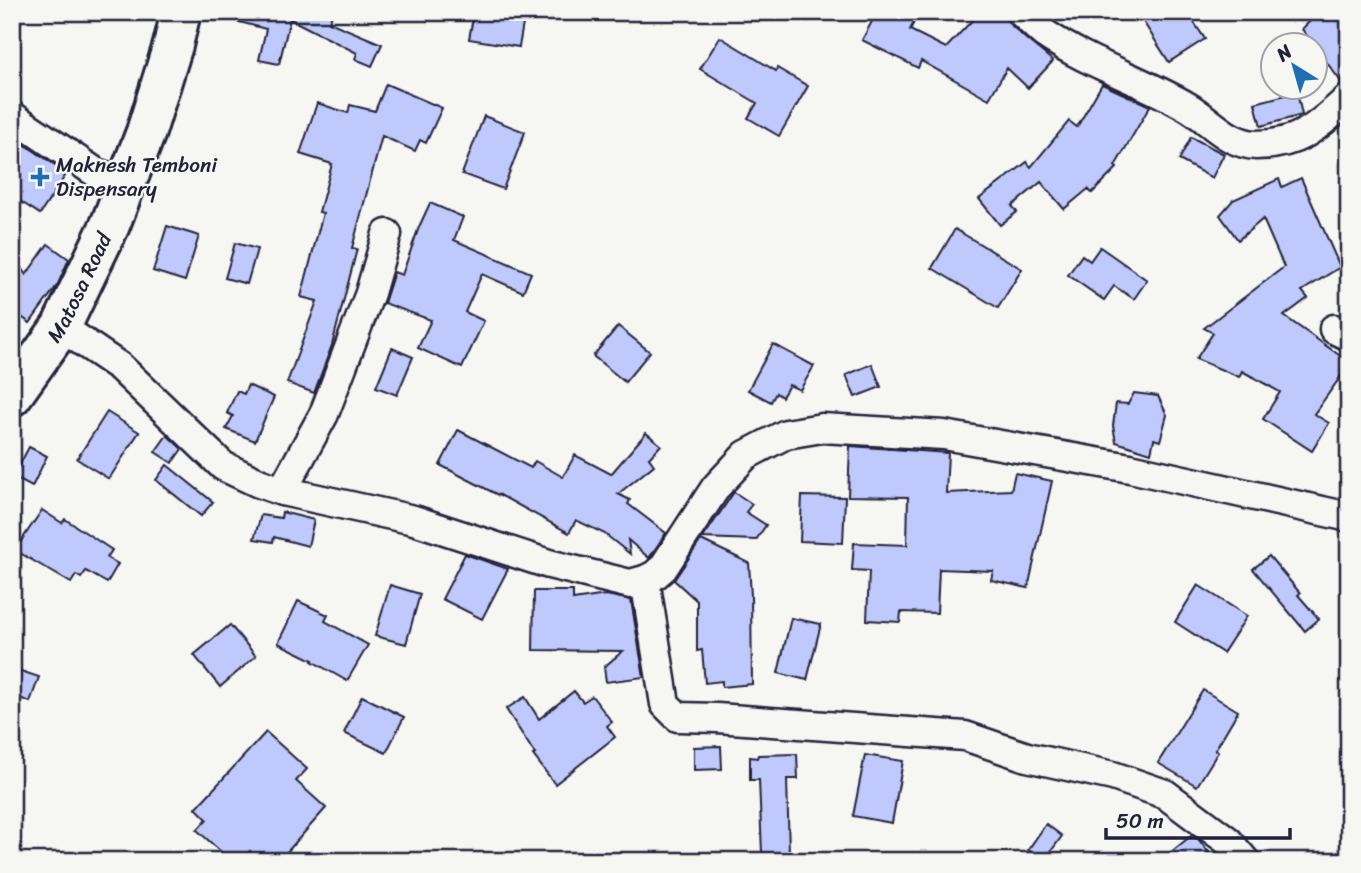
<svg xmlns="http://www.w3.org/2000/svg" width="1361" height="873" font-family="Sriracha,sans-serif">
	<rect width="100%" height="100%" fill="#f6f6f2"/>
	<filter id="ink" filterUnits="userSpaceOnUse"><feTurbulence type="fractalNoise" baseFrequency=".0143" numOctaves="2"/><feDisplacementMap in="SourceGraphic" scale="14" xChannelSelector="R" yChannelSelector="G"/><feConvolveMatrix kernelMatrix="1 2 1 2 8 2 1 2 1" color-interpolation-filters="sRGB"/></filter>
	<g filter="url(#ink)">
		<!-- building -->
		<g fill="#bfc9fb" stroke="#22223b" stroke-width="2">
			<polygon points="229,12 333,12 329,22 382,44 372,66 355,59 357,53 290,19 279,64 259,60 266,29 228,19"/>
			<polygon points="474,12 525,12 519,47 469,39"/>
			<polygon points="877,12 919,12 910,30 946,48 980,12 1002,12 1010,24 1025,38 1053,61 1028,88 1007,68 989,99 921,61 918,68 862,40"/>
			<polygon points="1137,12 1187,12 1205,39 1169,62"/>
			<polygon points="1319,12 1337,12 1349,29 1349,82 1342,83 1302,29"/>
			<polygon points="720,37 776,71 777,68 808,86 779,136 748,118 757,103 700,69"/>
			<polygon points="386,84 442,108 426,143 420,140 415,151 382,136 352,248 357,249 332,345 314,393 287,383 317,301 301,297 323,213 319,212 332,164 300,154 317,103 348,113 350,105 375,111"/>
			<polygon points="1102,84 1150,106 1115,166 1117,168 1092,193 1088,189 1064,209 1041,182 1012,206 1017,212 1000,225 979,199 1027,162 1031,167 1069,121 1077,127"/>
			<polygon points="1297,92 1302,115 1261,126 1255,103"/>
			<polygon points="484,116 525,132 503,189 462,174"/>
			<polygon points="12,136 67,173 40,214 12,196"/>
			<polygon points="1191,137 1224,154 1212,178 1179,160"/>
			<polygon points="1301,178 1340,267 1302,291 1308,298 1284,316 1349,362 1349,365 1314,414 1329,423 1312,451 1263,419 1280,392 1242,371 1239,377 1196,359 1213,333 1204,328 1284,267 1263,219 1238,240 1220,215 1233,200 1279,179 1282,187"/>
			<polygon points="430,203 463,217 454,240 531,273 523,292 482,274 465,312 484,321 462,368 418,348 431,320 384,303 394,272 402,275 419,227"/>
			<polygon points="167,226 199,236 185,281 153,271"/>
			<polygon points="955,229 1022,269 998,308 932,268"/>
			<polygon points="235,243 257,249 247,284 225,278"/>
			<polygon points="48,244 69,259 58,284 30,323 12,310 12,255 26,275"/>
			<polygon points="1100,247 1147,280 1134,299 1114,286 1104,300 1068,275 1082,255 1090,261"/>
			<polygon points="618,326 650,352 625,382 593,356"/>
			<polygon points="773,344 814,366 800,390 789,385 782,397 776,393 771,402 748,390"/>
			<polygon points="392,348 413,357 397,395 376,387"/>
			<polygon points="872,364 881,387 855,397 846,375"/>
			<polygon points="248,385 274,397 255,441 226,429 233,416 227,413 237,391 244,394"/>
			<polygon points="1134,393 1158,396 1167,415 1160,441 1154,439 1151,453 1116,442 1113,426 1116,403 1128,404"/>
			<polygon points="107,412 139,432 109,479 77,459"/>
			<polygon points="458,430 531,468 535,461 563,477 575,455 611,474 646,433 661,445 649,458 654,465 618,494 630,500 628,504 666,533 649,558 628,540 630,554 605,534 576,520 569,533 500,495 500,496 440,465"/>
			<polygon points="167,435 182,449 172,463 155,452"/>
			<polygon points="850,446 948,453 946,493 1011,490 1015,473 1052,481 1028,588 991,580 993,571 939,569 937,613 901,612 900,622 867,620 869,571 852,570 854,543 907,545 908,497 848,496"/>
			<polygon points="29,447 47,456 32,487 13,477"/>
			<polygon points="167,465 213,502 201,516 156,480"/>
			<polygon points="734,492 752,504 746,512 766,525 756,540 703,538"/>
			<polygon points="802,496 845,497 843,543 800,541"/>
			<polygon points="42,510 62,523 65,519 112,550 107,558 118,564 107,583 86,571 81,578 76,575 71,583 15,550"/>
			<polygon points="282,512 314,520 308,546 274,537 273,542 254,539 261,515 281,518"/>
			<polygon points="701,540 749,563 751,596 752,684 722,687 722,681 705,683 702,650 697,651 697,601 674,580"/>
			<polygon points="465,554 508,569 482,619 442,599"/>
			<polygon points="1269,556 1300,593 1298,595 1319,619 1305,631 1253,569"/>
			<polygon points="390,585 420,594 406,644 375,636"/>
			<polygon points="1198,585 1247,616 1223,653 1175,622"/>
			<polygon points="534,591 573,591 573,600 606,595 631,600 644,677 606,682 604,667 623,651 533,650"/>
			<polygon points="298,601 328,615 325,621 368,645 347,681 312,661 313,660 278,643"/>
			<polygon points="791,618 821,624 807,680 778,673"/>
			<polygon points="230,625 256,656 220,687 194,655"/>
			<polygon points="12,668 39,677 30,702 12,695"/>
			<polygon points="1203,690 1238,711 1215,750 1218,752 1197,786 1158,763"/>
			<polygon points="574,691 583,702 592,696 612,722 607,726 615,737 555,784 533,755 535,754 506,709 525,697 539,719"/>
			<polygon points="362,696 404,717 386,753 344,733"/>
			<polygon points="266,732 307,769 296,781 326,808 279,861 261,861 250,851 241,861 231,861 197,830 207,819 196,808"/>
			<polygon points="721,746 722,769 694,770 694,747"/>
			<polygon points="797,754 798,779 787,779 789,853 762,853 759,780 750,780 750,757 757,758 758,755"/>
			<polygon points="865,755 903,761 892,823 853,816"/>
			<polygon points="1046,824 1062,836 1044,861 1028,850"/>
			<polygon points="1192,835 1199,840 1216,861 1160,861"/>
		</g>
		<g fill="none" stroke-linecap="round" stroke-linejoin="round">
			<!-- street casing -->
			<g stroke="#22223b" stroke-width="33">
				<g id="street">
					<path d="M1021 12C1029 19 1037 28 1045 34 1089 64 1142 80 1188 107 1210 120 1228 144 1256 145 1300 145 1319 125 1349 98"/>
					<polyline points="12,116 95,172 125,184"/>
					<polyline points="61,327 120,367 223,466 259,483 282,491 414,520 549,564 630,584 645,580 655,575 663,568 716,487 746,455 786,434 822,428 944,435 1130,468 1349,517"/>
					<polyline points="1334,329 1349,336"/>
					<polyline points="282,491 324,414 370,293 387,234"/>
					<polyline points="645,580 665,704 678,717 717,718 965,736 1027,757 1113,776 1165,794 1228,841 1245,861"/>
				</g>
			</g>
			<!-- secondary casing -->
			<g stroke="#22223b" stroke-width="44">
				<g id="secondary">
					<path id="s1" d="M12 396 61 327 110 225 146 132 173 45 181 12"/>
				</g>
			</g>
			<!-- street -->
			<use href="#street" stroke="#f6f6f2" stroke-width="28"/>
			<!-- secondary -->
			<use href="#secondary" stroke="#f6f6f2" stroke-width="38"/>
		</g>
	</g>
	<!-- markers -->
	<path fill="#1f6fb2" stroke="#f6f6f2" stroke-width="2.5" d="M36.5 166.5h7v7h7v7h-7v7h-7v-7h-7v-7h7z"/>
	<g text-anchor="middle" stroke-width="5" stroke-linejoin="round" paint-order="stroke">
		<!-- poi labels -->
		<g font-size="21" fill="#22223b" stroke="#f6f6f2" text-anchor="start">
			<text x="56" y="172">Maknesh Temboni<tspan x="56" dy="24">Dispensary</tspan></text>
		</g>
		<!-- street labels -->
		<g font-size="21" fill="#22223b" stroke="#f6f6f2">
			<text dy="7" stroke="none"><textPath href="#s1" startOffset="128">Matosa Road</textPath></text>
		</g>
	</g>
	<!-- margin -->
	<rect width="1361" height="873" fill="none" stroke="#f6f6f2" stroke-width="42"/>
	<rect x="21" y="21" width="1319" height="831" fill="none" stroke="#22223b" stroke-width="2.5" filter="url(#ink)"/>
	<!-- north arrow -->
	<g transform="translate(1294 66) rotate(323)"><circle r="33" fill="#f6f6f2" stroke="#a1a1a9" stroke-width="2"/>
	<path d="M0-5L12 26L0 18L-12 26Z" fill="#1f6fb2"/>
	<text y="-10" font-size="19" font-weight="bold" text-anchor="middle" fill="#22223b">N</text>
	</g>
	<!-- scale -->
	<path d="M1106 828v10h184v-10" fill="none" stroke="#22223b" stroke-width="3.5"/>
	<text x="1116" y="828" font-size="21" fill="#22223b" stroke="#f6f6f2" stroke-width="5" paint-order="stroke">50 m</text>
</svg>
